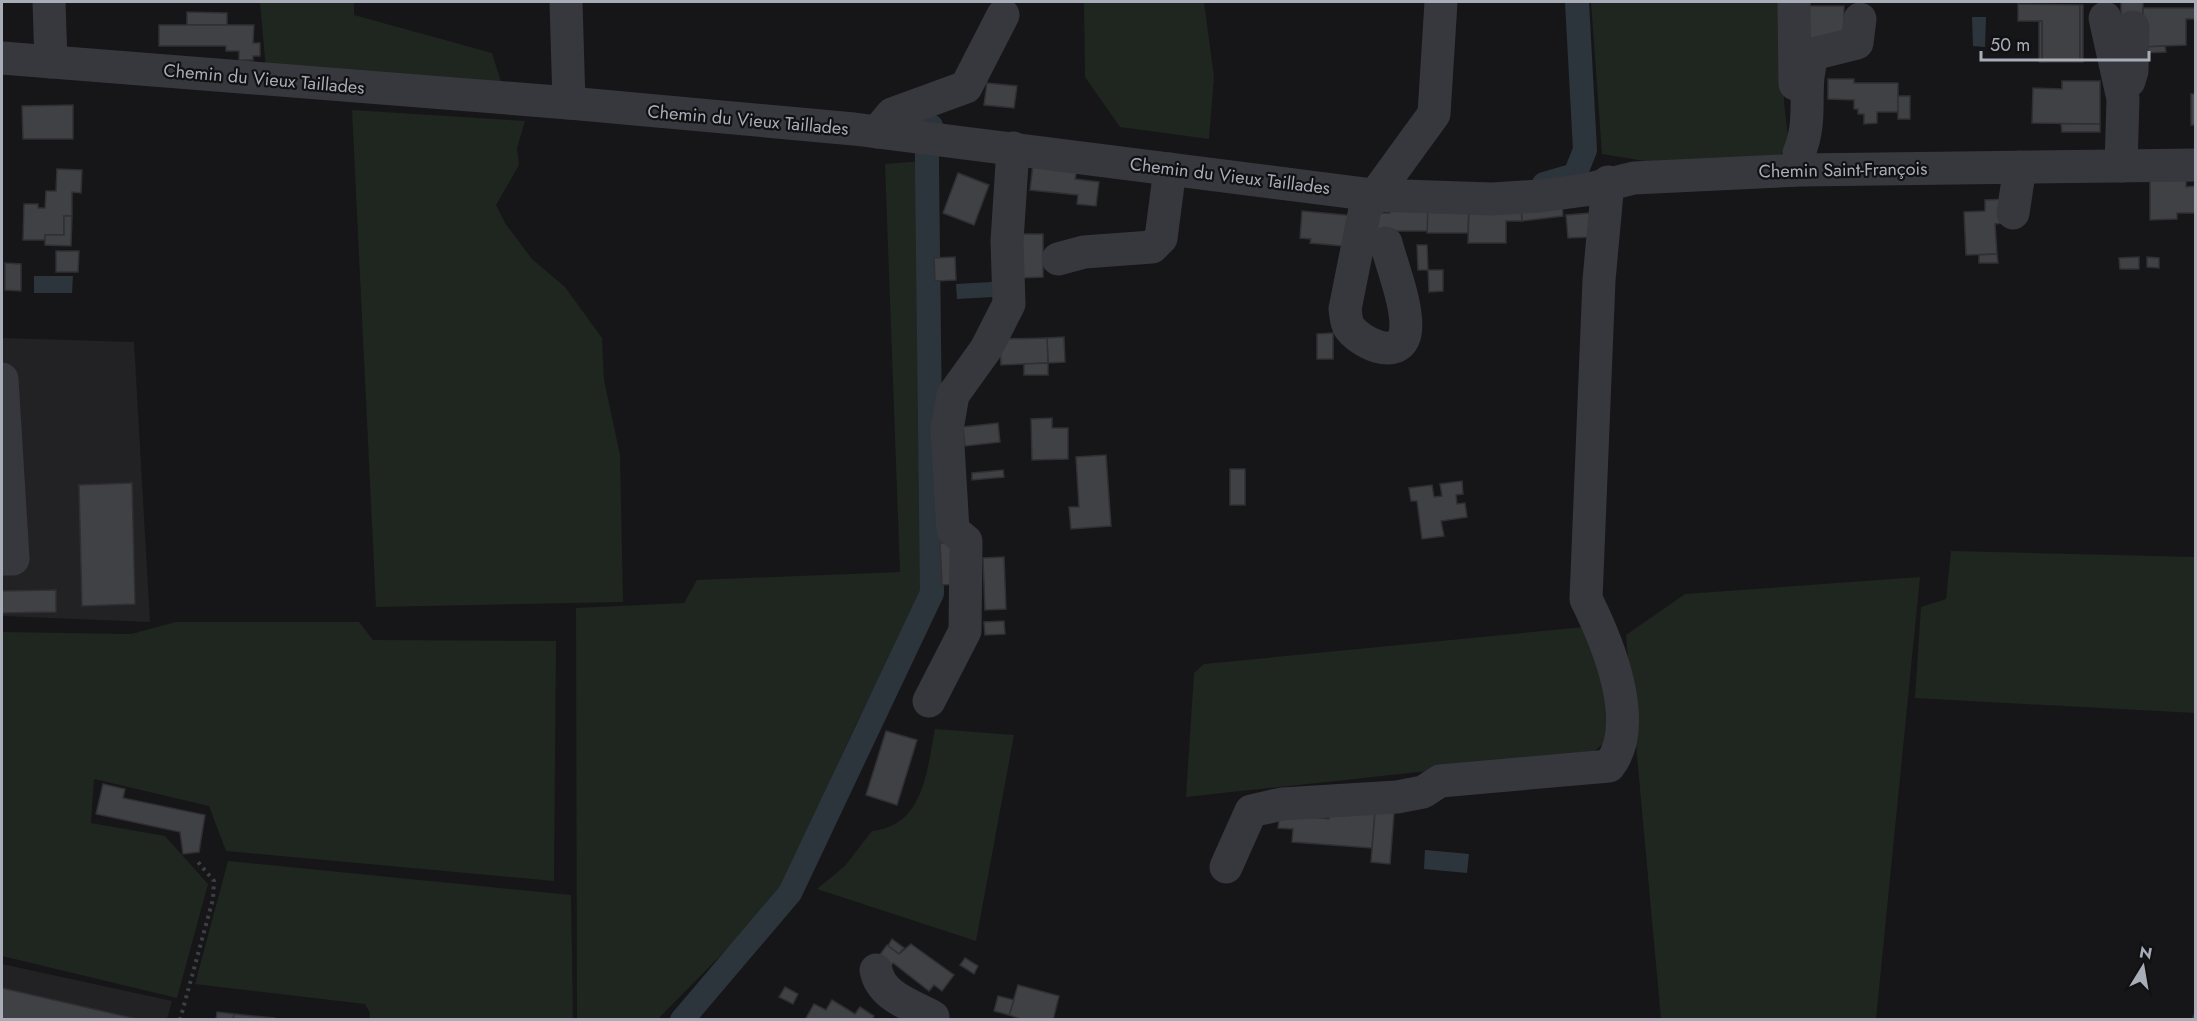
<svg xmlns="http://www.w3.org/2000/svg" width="2197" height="1021" font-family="Jost,sans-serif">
	<rect width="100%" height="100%" fill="#161618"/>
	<!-- built -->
	<g fill="#222225">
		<polygon points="2,338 134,342 150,622 2,616"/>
		<polygon points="2,964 172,1001 167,1019 2,1020"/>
	</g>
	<!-- green -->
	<g fill="#1e261f">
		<polygon points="260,2 354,2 354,15 492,53 502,85 266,70"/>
		<polygon points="1084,2 1204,2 1214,77 1209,139 1120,127 1085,77"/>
		<polygon points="1591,2 1783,2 1784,102 1789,145 1776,160 1657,163 1602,154"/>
		<polygon points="352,110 525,121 517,148 519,165 496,205 505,223 532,259 565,287 602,338 604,380 620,455 623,602 376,607"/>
		<polygon points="923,161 925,586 852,733 777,898 658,1019 577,1019 576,608 684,603 697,580 900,572 885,164"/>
		<polygon points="1951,551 2195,557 2195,713 1915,698 1921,607 1946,599"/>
		<polygon points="1920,577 1876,1019 1661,1019 1626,635 1685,594"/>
		<polygon points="176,622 359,622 373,640 556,641 554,881 226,851 209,806 94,779 91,823 165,836 208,884 177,998 2,956 2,632 131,634"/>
		<path d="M1584 627 1604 676 1608 726 1606 741 1590 755C1455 767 1321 783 1186 797L1194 673 1204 664Z"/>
		<path d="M935 729 1014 735 976 941 817 889 845 866 872 831C924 826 927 770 935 729Z"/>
		<polygon points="228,861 571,895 573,1019 369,1019 370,1013 365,1004 195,984"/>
	</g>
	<!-- water -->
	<g fill="#2c353c">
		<polygon points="1972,17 1986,17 1985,47 1973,46"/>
		<polygon points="34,276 73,276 72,293 34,293"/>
		<polygon points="992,282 993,297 957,299 956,284"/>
		<polygon points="1425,850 1469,854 1467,873 1424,869"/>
	</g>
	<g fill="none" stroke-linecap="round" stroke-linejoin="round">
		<!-- stream -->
		<polyline stroke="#2c353c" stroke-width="7" points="2195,1020 2196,1017"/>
		<!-- canal -->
		<g stroke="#2c353c" stroke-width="24">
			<polyline points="1544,184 1575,175 1585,150 1577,2"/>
			<polyline points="682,1020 790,893 932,593 927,167 927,126 931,126"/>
		</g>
	</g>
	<!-- building -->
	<g fill="#404145" stroke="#303034" stroke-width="1.5">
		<polygon points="2121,2 2143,2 2143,20 2121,21"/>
		<polygon points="2018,4 2080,5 2080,62 2042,62 2042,21 2018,21"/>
		<rect x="2080" y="5" width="3" height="57"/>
		<polygon points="1809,6 1844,6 1844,35 1809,42"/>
		<polygon points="2143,8 2196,8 2196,19 2186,19 2186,45 2143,47"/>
		<polygon points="187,12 227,13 227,25 187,25"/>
		<rect x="2039" y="21" width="3" height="41"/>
		<polygon points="159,25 254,25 253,43 260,43 260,56 253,56 253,60 239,60 239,51 226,51 226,46 159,46"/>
		<polygon points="2165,46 2166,52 2143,53 2143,47"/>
		<polygon points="1828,79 1854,79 1854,83 1898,83 1898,112 1877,112 1877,123 1864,124 1864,114 1858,114 1858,109 1854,109 1854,100 1828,99"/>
		<polygon points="2062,81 2100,81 2100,124 2032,123 2033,88 2062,89"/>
		<polygon points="987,83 1017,86 1014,108 984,105"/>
		<rect x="2191" y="94" width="5" height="31"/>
		<rect x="1898" y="96" width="12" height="23"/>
		<polygon points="73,105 73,139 23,139 22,106"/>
		<polygon points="2061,124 2100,124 2100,132 2062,132"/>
		<polygon points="1033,164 1077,169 1075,179 1099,182 1096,206 1077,204 1078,195 1030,190"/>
		<polygon points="57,169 82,170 81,193 72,192 72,216 64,216 64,235 45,235 45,240 23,240 24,204 38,204 38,208 45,208 46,191 56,191"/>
		<polygon points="958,173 989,185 974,225 943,213"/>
		<polygon points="2150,180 2186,180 2186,187 2196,186 2196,213 2177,213 2177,219 2150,220"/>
		<polygon points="2009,199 2002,223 1995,224 1997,254 1966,255 1964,212 1985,211 1985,200"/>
		<polygon points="1428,204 1428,231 1377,231 1377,213 1390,213 1390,207"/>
		<polygon points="1562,205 1563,216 1522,221 1521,209"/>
		<polygon points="1469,206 1468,233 1427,233 1428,207"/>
		<polygon points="1521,209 1522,221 1506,221 1506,243 1468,243 1469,210"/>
		<polygon points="1302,211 1356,216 1354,247 1310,243 1311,239 1300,238"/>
		<polygon points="1590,213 1591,237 1568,238 1566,215"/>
		<polygon points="64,216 72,216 71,246 45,245 45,235 64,235"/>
		<polygon points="1019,234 1043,234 1043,277 1020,278"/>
		<polygon points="1417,245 1427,245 1428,270 1418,270"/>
		<polygon points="56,251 79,251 78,272 56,272"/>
		<polygon points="1997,254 1998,263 1979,263 1979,255"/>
		<polygon points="955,257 956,280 935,281 934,258"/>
		<polygon points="2139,257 2139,269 2120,269 2119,258"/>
		<polygon points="2147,257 2159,258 2159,268 2147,267"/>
		<polygon points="5,263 21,264 21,291 5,290"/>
		<polygon points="1428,270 1443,270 1443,291 1429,292"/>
		<polygon points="1333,333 1333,359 1317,359 1317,334"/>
		<polygon points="1064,337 1065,362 1048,363 1047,338"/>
		<polygon points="1047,338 1048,363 1001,365 1000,339"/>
		<polygon points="1048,363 1048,375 1024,375 1024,364"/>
		<polygon points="1052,418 1052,428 1068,428 1068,459 1032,460 1031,419"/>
		<polygon points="998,423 1000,442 965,446 963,427"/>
		<polygon points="1106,455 1111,526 1071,529 1069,507 1079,507 1076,457"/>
		<rect x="1230" y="469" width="15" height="36"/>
		<polygon points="1003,470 1004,477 972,480 972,473"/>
		<polygon points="1462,481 1463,494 1456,495 1457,504 1465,503 1467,517 1441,521 1444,536 1422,539 1417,501 1411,501 1409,488 1432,485 1434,497 1442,496 1440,484"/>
		<polygon points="132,483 135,604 82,606 79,485"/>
		<polygon points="955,542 957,584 942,585 940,543"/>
		<polygon points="1004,557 1006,609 985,610 983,558"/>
		<polygon points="56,590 56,612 2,613 2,591"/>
		<polygon points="1004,621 1005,634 985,635 984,622"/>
		<polygon points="886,731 917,740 897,805 866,795"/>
		<polygon points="103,784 125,789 123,798 205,815 199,852 183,854 180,832 96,814"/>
		<polygon points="1330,808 1375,812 1372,848 1292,842 1293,829 1278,828 1280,814 1329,819"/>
		<polygon points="1375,812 1394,813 1390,864 1371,862"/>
		<polygon points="892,939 904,948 899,954 888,946"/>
		<polygon points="911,944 954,975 942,991 934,985 929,991 893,963 888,969 876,960 887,945 899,954"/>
		<polygon points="965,958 978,966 974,974 960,965"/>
		<polygon points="1018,985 1059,996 1053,1020 1024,1020 1009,1015"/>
		<polygon points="785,987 798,994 793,1004 779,997"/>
		<polygon points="2,988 141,1020 2,1020"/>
		<polygon points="998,996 1014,1000 1009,1015 994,1011"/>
		<polygon points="832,1000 855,1014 860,1007 874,1016 872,1020 805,1020 814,1004 826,1010"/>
		<polygon points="217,1012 234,1014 233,1020 216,1020"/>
		<polygon points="234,1014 275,1018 233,1020"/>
	</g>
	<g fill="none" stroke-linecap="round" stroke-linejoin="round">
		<!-- path -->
		<polyline stroke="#3d3f44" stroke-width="4" stroke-dasharray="3 4.5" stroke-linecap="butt" points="180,1020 213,899 214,881 198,862"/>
		<!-- minor -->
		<g stroke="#37383d" stroke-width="33">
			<polyline points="49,2 51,62"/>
			<polyline points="566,2 569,103"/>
			<polyline points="1794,2 1795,84"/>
			<polyline points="2105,18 2123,99 2121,166"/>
			<polyline points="2,58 569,103 854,129 1373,195 1492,199 1540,196 1585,190 1634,178 1801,170 2196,165"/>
			<polyline points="2129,81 2132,71 2133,27"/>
			<polyline points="877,132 892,114 966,87 1003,15"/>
			<path d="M1799 153C1814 118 1801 88 1813 54L1857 43 1860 19"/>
			<polyline points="2013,213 2020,167"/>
			<path d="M1386 243C1392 266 1410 311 1405 334 1398 362 1359 342 1349 327 1346 322 1346 315 1345 309L1365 209 1434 114 1441 2"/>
			<polyline points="1058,259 1084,252 1152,247 1161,238 1170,169"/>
			<polyline points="2,379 13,559 2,559"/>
			<polyline points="929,701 965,631 966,541 953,530 947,429 953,395 986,349 1009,304 1007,241 1013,148"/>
			<path d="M1226 867 1251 811 1282 804 1397 797 1423 792 1440 781 1609 766C1642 724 1607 641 1586 599L1599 280 1608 182"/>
			<path d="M876 970C881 997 912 1005 933 1017L932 1020"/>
		</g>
	</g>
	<g text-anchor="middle" stroke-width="4.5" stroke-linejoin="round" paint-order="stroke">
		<!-- street labels -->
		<g font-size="18" fill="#a8adb8" stroke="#111113">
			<text transform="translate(264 79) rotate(5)" y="6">Chemin du Vieux Taillades</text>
			<text transform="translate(748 120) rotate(5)" y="6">Chemin du Vieux Taillades</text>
			<text transform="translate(1843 170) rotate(-1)" y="6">Chemin Saint-François</text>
			<text transform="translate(1230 176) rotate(7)" y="6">Chemin du Vieux Taillades</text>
		</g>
	</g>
	<!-- border -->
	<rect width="2197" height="1021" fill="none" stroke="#a8adb8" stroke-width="6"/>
	<!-- north arrow -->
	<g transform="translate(2143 967) rotate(11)" stroke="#111113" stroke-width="4.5" paint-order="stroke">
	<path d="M0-4.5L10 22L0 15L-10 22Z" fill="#a8adb8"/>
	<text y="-9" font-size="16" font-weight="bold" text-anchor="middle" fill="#a8adb8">N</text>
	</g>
	<!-- scale -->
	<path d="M1981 51v9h168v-9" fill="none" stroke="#a8adb8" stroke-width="3"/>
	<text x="1990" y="51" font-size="18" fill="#a8adb8" stroke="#111113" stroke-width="4.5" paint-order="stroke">50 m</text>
</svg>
